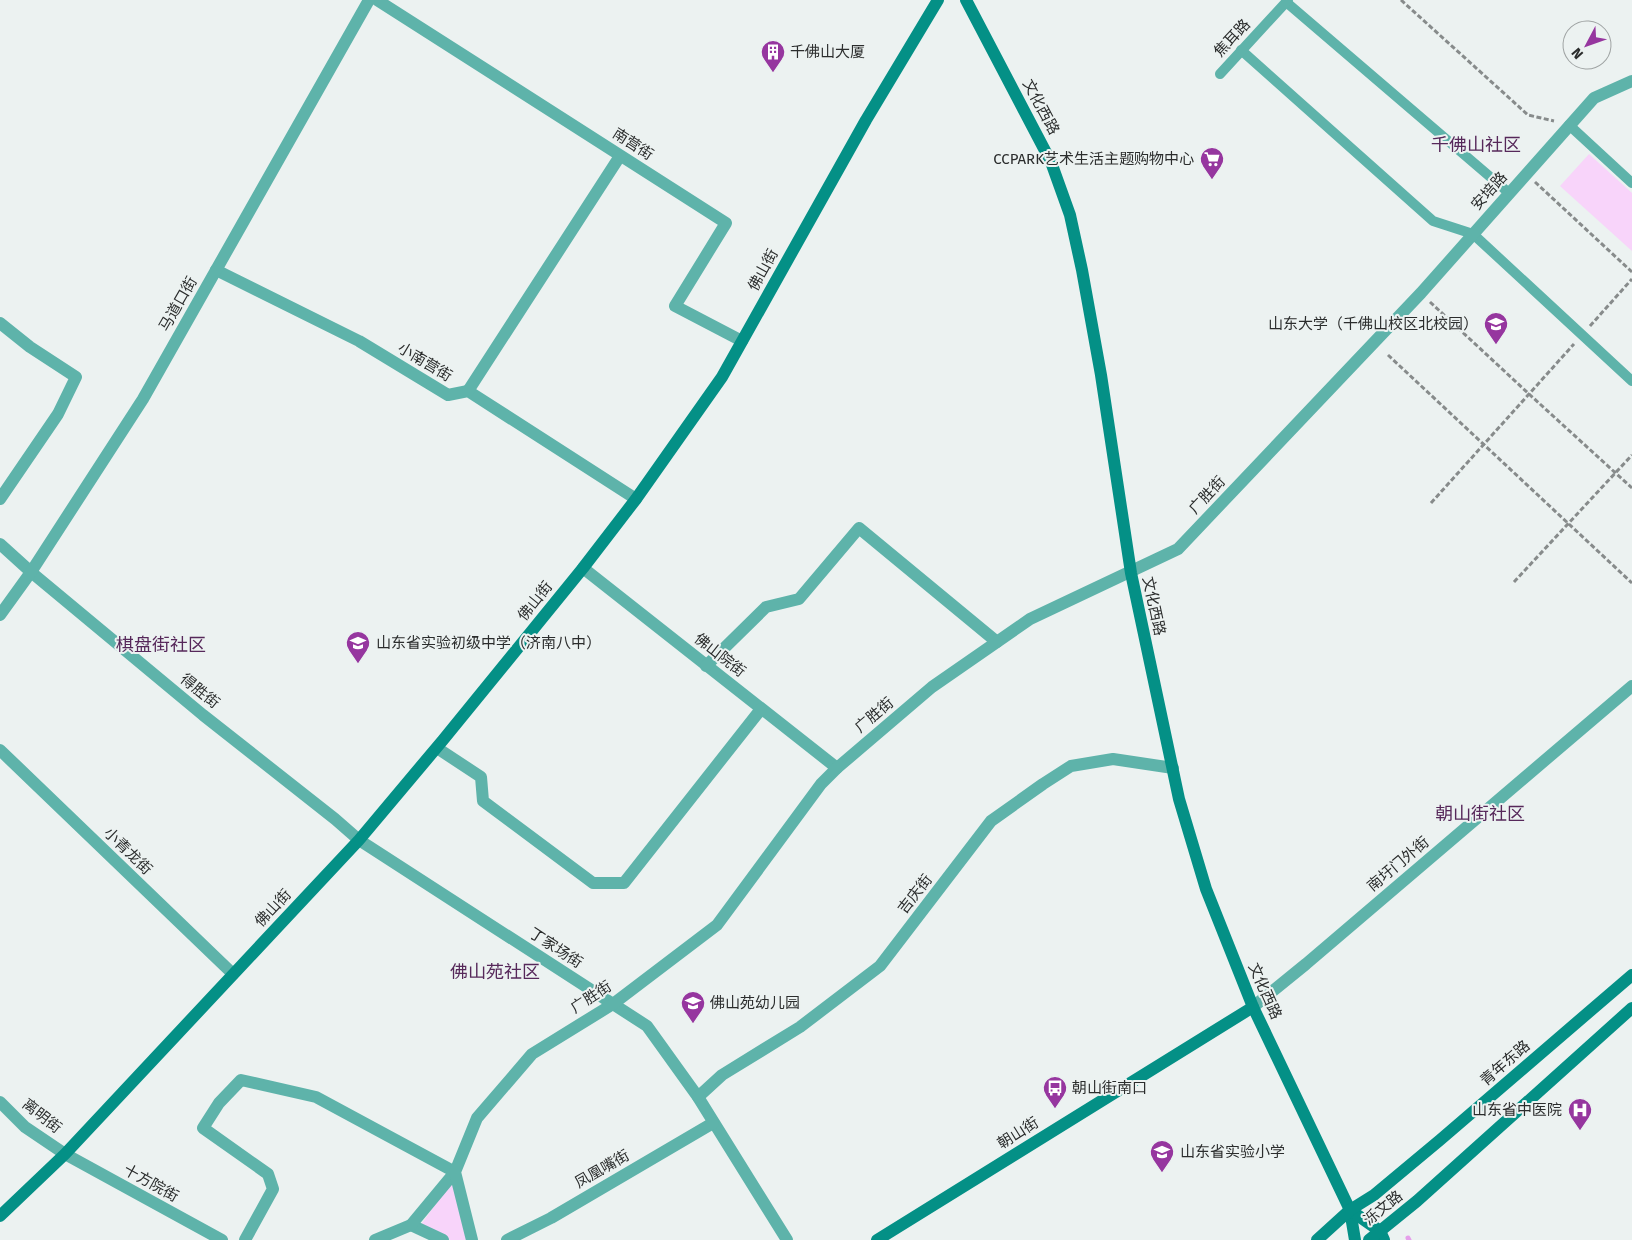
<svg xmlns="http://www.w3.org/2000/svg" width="1632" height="1240" font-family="'Fira Sans','Noto Sans SC',sans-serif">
	<rect width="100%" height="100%" fill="#ecf2f1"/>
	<!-- green -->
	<g fill="#f8d4fa">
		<polygon points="1589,154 1632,193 1632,251 1560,186"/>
		<polygon points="453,1180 466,1240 450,1240 420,1226"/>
	</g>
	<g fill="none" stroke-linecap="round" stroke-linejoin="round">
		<!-- stream -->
		<polyline stroke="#e59fea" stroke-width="5" points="1408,1238 1409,1240"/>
		<!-- path -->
		<g stroke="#878b8b" stroke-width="3" stroke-dasharray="5 2.5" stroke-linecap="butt">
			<polyline points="1401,0 1528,115 1554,121"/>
			<polyline points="1535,182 1632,272"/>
			<polyline points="1430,302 1529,394 1632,488"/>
			<polyline points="1590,326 1632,279"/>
			<polyline points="1388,355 1632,583"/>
			<polyline points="1431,503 1574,344"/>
			<polyline points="1514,582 1632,455"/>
		</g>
		<!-- lane -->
		<g stroke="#5eb3aa" stroke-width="10">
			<polyline points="1286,2 1509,193"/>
			<polyline points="1241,50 1433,221 1473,234 1632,381"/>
			<polyline points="1220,74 1288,0"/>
			<polyline points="1569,125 1632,183"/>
		</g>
		<!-- street -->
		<g stroke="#5eb3aa" stroke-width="12">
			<polyline points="377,0 726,223 675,306 742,341"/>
			<polyline points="216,270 359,341 448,395 468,391 636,499"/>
			<polyline points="0,323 30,347 76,377 58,414 0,499"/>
			<polyline points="468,391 620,156"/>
			<polyline points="0,544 31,572 203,715 335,819 359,840 647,1026 698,1097 787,1240"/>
			<polyline points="583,568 837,768"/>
			<polyline points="0,615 31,572 143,399 369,0"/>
			<polyline points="706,666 766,607 799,599 859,528 997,642"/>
			<polyline points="437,748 481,777 483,801 593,883 624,883 761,709"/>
			<polyline points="0,750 233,974"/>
			<polyline points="1253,1007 1306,964 1632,686"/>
			<polyline points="698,1097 722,1075 800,1027 880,966 991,821 1043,784 1071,766 1113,759 1173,768"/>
			<polyline points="0,1102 25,1127 65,1154 222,1240"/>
			<polyline points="411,1225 443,1240"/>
			<polyline points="245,1240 273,1189 268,1174 203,1128 219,1103 241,1080 316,1097 455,1172 411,1225 375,1240"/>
			<polyline points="472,1240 455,1172 477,1118 532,1054 613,1004 717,925 821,784 837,768 932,687 1030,619 1178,549 1421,293 1594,98 1632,81"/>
			<polyline points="507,1240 551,1218 713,1123"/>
		</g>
		<!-- secondary -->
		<g stroke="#049086" stroke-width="12">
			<polyline points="966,0 1051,162 1070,215 1082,270 1101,375 1131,573 1179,799 1206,889 1253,1007 1350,1210 1355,1240"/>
			<polyline points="1350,1210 1380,1231 1384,1240"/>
			<polyline points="0,1216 65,1154 359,840 443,740 583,568 636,499 722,377 866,120 938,0"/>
			<polyline points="877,1240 1253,1007"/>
			<polyline points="1317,1240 1350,1210 1374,1195 1440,1140 1632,975"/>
			<polyline points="1369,1240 1417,1201 1632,1008"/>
		</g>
	</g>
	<!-- icons -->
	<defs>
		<g id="building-pin" transform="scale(1.25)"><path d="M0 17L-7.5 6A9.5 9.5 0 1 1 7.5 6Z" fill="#96369f" stroke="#ecf2f1"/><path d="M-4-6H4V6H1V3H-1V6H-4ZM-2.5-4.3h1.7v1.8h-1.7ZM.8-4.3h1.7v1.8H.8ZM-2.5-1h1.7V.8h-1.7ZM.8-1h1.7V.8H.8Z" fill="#fff"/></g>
		<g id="supermarket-pin" transform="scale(1.25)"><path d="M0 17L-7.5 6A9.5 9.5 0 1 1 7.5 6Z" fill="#96369f" stroke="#ecf2f1"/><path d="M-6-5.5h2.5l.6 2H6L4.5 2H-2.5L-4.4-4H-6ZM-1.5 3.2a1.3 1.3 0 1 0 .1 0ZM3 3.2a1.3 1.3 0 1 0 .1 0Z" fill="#fff"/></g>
		<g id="university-pin" transform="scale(1.25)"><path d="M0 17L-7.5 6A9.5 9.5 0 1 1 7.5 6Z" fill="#96369f" stroke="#ecf2f1"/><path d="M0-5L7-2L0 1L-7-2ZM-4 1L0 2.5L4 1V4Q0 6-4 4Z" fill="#fff"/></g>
		<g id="school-pin" transform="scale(1.25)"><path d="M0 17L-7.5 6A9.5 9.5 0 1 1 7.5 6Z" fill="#96369f" stroke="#ecf2f1"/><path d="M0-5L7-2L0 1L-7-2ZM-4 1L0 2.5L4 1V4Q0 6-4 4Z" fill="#fff"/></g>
		<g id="bus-pin" transform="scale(1.25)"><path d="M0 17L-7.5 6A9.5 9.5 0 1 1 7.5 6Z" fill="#96369f" stroke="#ecf2f1"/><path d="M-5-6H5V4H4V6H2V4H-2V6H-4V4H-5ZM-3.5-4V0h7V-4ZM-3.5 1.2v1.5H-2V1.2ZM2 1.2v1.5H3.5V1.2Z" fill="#fff"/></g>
		<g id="hospital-pin" transform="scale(1.25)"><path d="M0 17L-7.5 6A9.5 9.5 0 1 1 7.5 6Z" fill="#96369f" stroke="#ecf2f1"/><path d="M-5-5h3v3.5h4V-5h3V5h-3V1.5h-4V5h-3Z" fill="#fff"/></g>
	</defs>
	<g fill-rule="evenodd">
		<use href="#building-pin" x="773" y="52"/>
		<use href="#supermarket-pin" x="1212" y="159"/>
		<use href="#university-pin" x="1496" y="324"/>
		<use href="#school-pin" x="358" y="643"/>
		<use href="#school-pin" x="693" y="1003"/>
		<use href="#bus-pin" x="1055" y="1088"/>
		<use href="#hospital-pin" x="1580" y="1110"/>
		<use href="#school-pin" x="1162" y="1152"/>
	</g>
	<g text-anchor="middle" stroke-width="4" stroke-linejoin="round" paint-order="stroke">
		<!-- street labels -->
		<g font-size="15" fill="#2b2d2d" stroke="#ecf2f1">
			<text transform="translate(1232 38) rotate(-47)" y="5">焦耳路</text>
			<text transform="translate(1041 107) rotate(62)" y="5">文化西路</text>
			<text transform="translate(633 144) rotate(33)" y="5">南营街</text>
			<text transform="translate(1489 191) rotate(-48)" y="5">安培路</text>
			<text transform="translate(763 270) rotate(-61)" y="5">佛山街</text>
			<text transform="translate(178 304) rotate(-60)" y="5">马道口街</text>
			<text transform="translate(425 362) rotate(31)" y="5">小南营街</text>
			<text transform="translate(1207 495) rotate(-47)" y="5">广胜街</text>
			<text transform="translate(535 601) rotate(-51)" y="5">佛山街</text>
			<text transform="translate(1154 606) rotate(78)" y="5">文化西路</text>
			<text transform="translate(720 655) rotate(38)" y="5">佛山院街</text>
			<text transform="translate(200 691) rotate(39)" y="5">得胜街</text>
			<text transform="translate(874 715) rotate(-40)" y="5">广胜街</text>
			<text transform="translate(128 851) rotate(44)" y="5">小青龙街</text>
			<text transform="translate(1398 864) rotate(-40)" y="5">南圩门外街</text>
			<text transform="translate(915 894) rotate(-52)" y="5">吉庆街</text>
			<text transform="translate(273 908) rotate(-47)" y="5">佛山街</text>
			<text transform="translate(556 948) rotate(33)" y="5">丁家场街</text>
			<text transform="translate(1265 991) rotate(66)" y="5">文化西路</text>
			<text transform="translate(591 997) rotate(-33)" y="5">广胜街</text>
			<text transform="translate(1505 1063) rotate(-41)" y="5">青年东路</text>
			<text transform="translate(42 1116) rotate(38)" y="5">离明街</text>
			<text transform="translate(1018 1133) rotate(-32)" y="5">朝山街</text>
			<text transform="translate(602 1169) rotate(-30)" y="5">凤凰嘴街</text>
			<text transform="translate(151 1183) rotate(29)" y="5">十方院街</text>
			<text transform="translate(1383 1208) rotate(-39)" y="5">泺文路</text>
		</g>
		<!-- poi labels -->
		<g font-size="15" fill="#2b2d2d" stroke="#ecf2f1" text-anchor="start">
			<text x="790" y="57">千佛山大厦</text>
			<text x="1194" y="164" text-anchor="end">CCPARK艺术生活主题购物中心</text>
			<text x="1478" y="329" text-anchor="end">山东大学（千佛山校区北校园）</text>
			<text x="376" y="648">山东省实验初级中学（济南八中）</text>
			<text x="710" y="1008">佛山苑幼儿园</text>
			<text x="1072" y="1093">朝山街南口</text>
			<text x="1562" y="1115" text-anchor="end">山东省中医院</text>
			<text x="1180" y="1157">山东省实验小学</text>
		</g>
		<!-- quarter labels -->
		<g font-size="18" fill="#56285a" stroke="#ecf2f1">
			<text x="1476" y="151">千佛山社区</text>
			<text x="161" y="651">棋盘街社区</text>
			<text x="1480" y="820">朝山街社区</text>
			<text x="495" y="978">佛山苑社区</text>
		</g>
	</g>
	<!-- north arrow -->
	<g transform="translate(1587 45) rotate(229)"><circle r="24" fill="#ecf2f1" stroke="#9fa3a3"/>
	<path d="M0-4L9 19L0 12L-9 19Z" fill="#96369f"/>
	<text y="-8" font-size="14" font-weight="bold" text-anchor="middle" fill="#2b2d2d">N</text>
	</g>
</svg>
